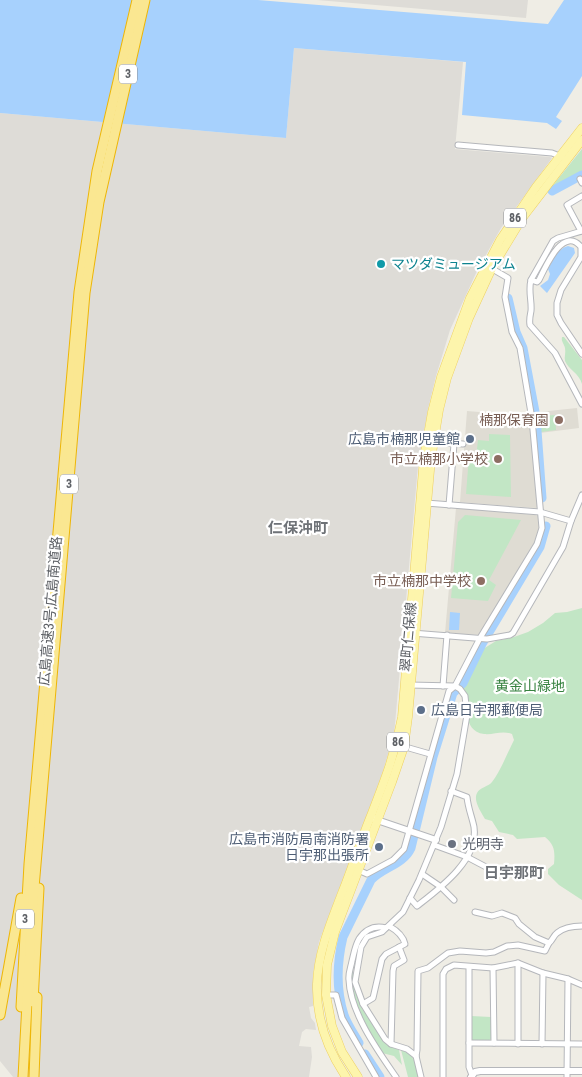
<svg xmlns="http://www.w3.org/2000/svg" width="582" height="1077" font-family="'Roboto Condensed','Noto Sans JP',sans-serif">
	<rect width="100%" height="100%" fill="#efede5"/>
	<!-- industrial -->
	<g fill="#dedcd7">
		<polygon points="317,0 528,0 526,18"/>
		<polygon points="294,48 463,62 455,149 550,157 552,158 501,228 477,271 450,330 436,376 428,409 418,466 394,735 382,774 319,942 313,974 313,1006 309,1007 311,1018 315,1023 316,1030 306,1029 302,1032 299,1046 311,1047 312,1057 309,1077 13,1077 0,1061 0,113 286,138"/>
	</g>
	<!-- education -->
	<g fill="#dfdcd3">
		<polygon points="577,408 579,428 540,433 539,412"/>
		<polygon points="467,411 529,416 538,507 536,508 460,502"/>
		<polygon points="456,508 535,515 539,516 541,526 535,543 481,635 445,633"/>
	</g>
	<!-- green -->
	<g fill="#c2e6c5">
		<polygon points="582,149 582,172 551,189 550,189"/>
		<path d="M562 337H564L582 360V384C579 373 568 369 565 361 564 357 566 353 565 348 564 343 561 342 562 337Z"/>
		<polygon points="555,415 556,430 541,432 541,416"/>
		<polygon points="489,434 510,435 511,497 466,494 469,456 476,457 478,440 489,441"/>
		<polygon points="465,515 521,520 489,580 496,585 488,601 451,598 458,522"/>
		<path d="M582 608V900L559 885 548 874V869L554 864C555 852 555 845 545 837L517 839 513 835 499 832 492 821 485 819C481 812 473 801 477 793 480 787 488 787 492 782 501 770 507 754 514 740L512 734C502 730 494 735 484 734 461 731 469 702 461 687L483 649 496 641 514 637 528 632 543 623 555 613 567 612Z"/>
		<path d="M353 969V985L361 1007 383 1040 391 1047 399 1050 402 1065 394 1056 382 1053C371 1035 345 991 353 969Z"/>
		<polygon points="471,1016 491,1017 491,1039 488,1041 473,1041 471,1039"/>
		<path d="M401 1050C415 1054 416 1065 419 1077H408Z"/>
	</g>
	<!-- water -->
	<g fill="#a7d1fd">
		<polygon points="0,0 258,0 548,24 564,0 582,0 582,76 556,117 562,121 556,129 547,123 462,115 466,62 294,48 286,138 0,113"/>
		<path d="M568 246 574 248 575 253 547 293 540 286 548 280 550 274 548 269C553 260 557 249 568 246Z"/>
		<polygon points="450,612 460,613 459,630 449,630"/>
	</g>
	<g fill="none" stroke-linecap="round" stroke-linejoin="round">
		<!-- river -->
		<g stroke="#a7d1fd" stroke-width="9">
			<polyline points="552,191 582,175"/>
			<polyline points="508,298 516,332 523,348 536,417 542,498"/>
			<path d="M359 1043C354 1034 347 1024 344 1015 336 990 337 962 343 937L371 880C383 867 403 865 411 848L433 757 453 693 463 683 482 644 540 547 546 526"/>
			<polyline points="365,1054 380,1077"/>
		</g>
		<!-- minor casing -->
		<g stroke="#b5b7bb" stroke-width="7">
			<g id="minor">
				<polyline points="458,145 552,153 562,157"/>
				<polyline points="580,179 582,183"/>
				<polyline points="581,231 567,205 582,196"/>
				<path d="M582 231 558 238 553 241 531 280C528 291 532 301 531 311 530 316 529 320 530 325L555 353 582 404"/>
				<path d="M531 280 537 282 539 280C545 268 563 225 581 247V257L561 290 557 303V315L561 323 582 354"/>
				<polyline points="433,442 463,444"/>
				<polyline points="426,503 540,512 571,521"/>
				<polyline points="449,505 454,444"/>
				<polyline points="412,633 487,639 510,635 513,633 563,547 571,521 582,495"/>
				<polyline points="443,686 447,635"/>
				<polyline points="402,746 430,754"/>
				<polyline points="434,845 467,857 486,867"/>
				<polyline points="358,870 367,874 393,860 404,849 449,691 455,686 480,638 537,544 542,528 532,419 520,348 512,332 505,297 508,278 489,267"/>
				<polyline points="422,874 441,887 454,900"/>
				<path d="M410 898 417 906C439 889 479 860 474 827 472 817 468 808 467 797L451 791"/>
				<path d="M475 912 492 916 502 913 515 918 519 924 535 937 549 943C553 940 553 936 557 933 563 928 574 926 582 926"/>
				<polyline points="386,928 382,932 367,937 361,947 355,982 363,1004 385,1039 391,1044 407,1049 416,1056"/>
				<polyline points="518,963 518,1044"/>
				<polyline points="469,967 469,1067 472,1075"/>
				<polyline points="493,968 494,1043"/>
				<polyline points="326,995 336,995 342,1018 376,1077"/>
				<path d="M363 1004 373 998 382 959 386 954 405 944C403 935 396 930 389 926"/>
				<polyline points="469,1043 582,1044"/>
				<polyline points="391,1044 393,971 394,966 404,960 399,947"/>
				<polyline points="542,1044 543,973"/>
				<path d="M396 1077C378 1051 350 1012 349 980 348 974 351 967 352 961 354 953 355 946 359 939 365 930 374 925 386 928L403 912 419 880 441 827 457 774 467 715 465 696 460 689 455 686 409 685"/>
				<polyline points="421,1077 416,1056 417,1050 418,971 428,968 448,953 460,951 486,953 494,952 507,946 518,945 545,951 549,943"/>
				<polyline points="443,1077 443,974 446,969 454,965 493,968 518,963 543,973 568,979 582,985"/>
				<polyline points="567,1077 568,979"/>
			</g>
		</g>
		<!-- tertiary casing -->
		<g stroke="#b5b7bb" stroke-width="8">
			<g id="tertiary">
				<polyline points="374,819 436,840"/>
				<polyline points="471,1077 475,1072 480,1071 582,1071"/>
			</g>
		</g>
		<!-- primary casing -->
		<g stroke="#eed05f" stroke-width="9">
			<g id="primary">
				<path d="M346 1077C327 1049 316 1018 317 984 318 952 331 922 342 893 352 868 360 843 370 818 384 782 395 755 402 717L424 458 432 412 441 377 470 298 500 240 536 187 582 128"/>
				<polyline points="358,1077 342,1052 332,1026 326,995 327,965 335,932 392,782 404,747 408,717 431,459 439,410 447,378 469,318 492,268 523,217 582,140"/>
			</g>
		</g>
		<!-- motorway casing -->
		<g stroke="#eeb606" stroke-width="11">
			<g id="motorway">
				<polyline points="33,1002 39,888"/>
				<polyline points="21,1007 29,864 79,292 97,171 137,0"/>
				<polyline points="0,1015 21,898"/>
				<polyline points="23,1077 32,911 85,293 99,202 145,0"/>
				<polyline points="34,1077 37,997"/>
			</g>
		</g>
		<!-- minor -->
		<use href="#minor" stroke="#fff" stroke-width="5"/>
		<!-- tertiary -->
		<use href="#tertiary" stroke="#fff" stroke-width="6"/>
		<!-- primary -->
		<use href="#primary" stroke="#fdf5ac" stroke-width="8"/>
		<!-- motorway -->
		<use href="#motorway" stroke="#fae791" stroke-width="9"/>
	</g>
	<!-- markers -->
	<circle fill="#0f9aa8" stroke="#fff" stroke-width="2" cx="381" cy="264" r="5"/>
	<g fill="#8d6e63" stroke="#fff" stroke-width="2">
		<circle cx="559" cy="420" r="5"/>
		<circle cx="498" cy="459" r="5"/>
		<circle cx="481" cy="581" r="5"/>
	</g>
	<g fill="#5c6f8a" stroke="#fff" stroke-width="2">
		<circle cx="470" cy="439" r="5"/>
		<circle cx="421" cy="710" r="5"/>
		<circle cx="379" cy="847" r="5"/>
	</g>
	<circle fill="#6b7280" stroke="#fff" stroke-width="2" cx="452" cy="844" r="5"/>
	<g text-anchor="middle" stroke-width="4.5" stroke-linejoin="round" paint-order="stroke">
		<!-- shield labels -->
		<g fill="#fff" stroke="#8e9093" stroke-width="1">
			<rect x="119" y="64.5" width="18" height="19" rx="4"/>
			<rect x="504" y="208.5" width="22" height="19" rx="4"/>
			<rect x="60" y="474.5" width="18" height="19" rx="4"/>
			<rect x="387" y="732.5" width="22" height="19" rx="4"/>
			<rect x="16" y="909.5" width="18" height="19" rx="4"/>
		</g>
		<g font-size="12" font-weight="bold" fill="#5d6065">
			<text x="128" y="78">3</text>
			<text x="515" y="222">86</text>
			<text x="69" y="488">3</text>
			<text x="398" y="746">86</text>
			<text x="25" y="923">3</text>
		</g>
		<!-- culture labels -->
		<g font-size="14" fill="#0d838f" stroke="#fff" text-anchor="start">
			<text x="391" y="269">マツダミュージアム</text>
		</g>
		<!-- education labels -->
		<g font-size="14" fill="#785e54" stroke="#fff" text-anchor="end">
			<text x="549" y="425">楠那保育園</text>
			<text x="488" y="464">市立楠那小学校</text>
			<text x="471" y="586">市立楠那中学校</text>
		</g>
		<!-- service labels -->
		<g font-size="14" fill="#4e5e75" stroke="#fff" text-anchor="end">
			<text x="460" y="444">広島市楠那児童館</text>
			<text x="431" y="715" text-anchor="start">広島日宇那郵便局</text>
			<text x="369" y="844">広島市消防局南消防署<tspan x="369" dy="16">日宇那出張所</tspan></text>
		</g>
		<!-- street labels -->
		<g font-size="14" fill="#5d6065" stroke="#fff">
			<text transform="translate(50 611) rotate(-85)" y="5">広島高速3号;広島南道路</text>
			<text transform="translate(408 637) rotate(-85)" y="5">翠町仁保線</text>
		</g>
		<!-- park labels -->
		<g font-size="14" fill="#378240" stroke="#fff">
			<text x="530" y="691">黄金山緑地</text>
		</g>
		<!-- worship labels -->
		<g font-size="14" fill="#5b616d" stroke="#fff" text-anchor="start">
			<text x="462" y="849">光明寺</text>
		</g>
		<!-- neighbourhood labels -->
		<g font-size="15" font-weight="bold" fill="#6e7277" stroke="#fff">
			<text x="298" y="533">仁保沖町</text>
			<text x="514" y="878">日宇那町</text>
		</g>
	</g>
</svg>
